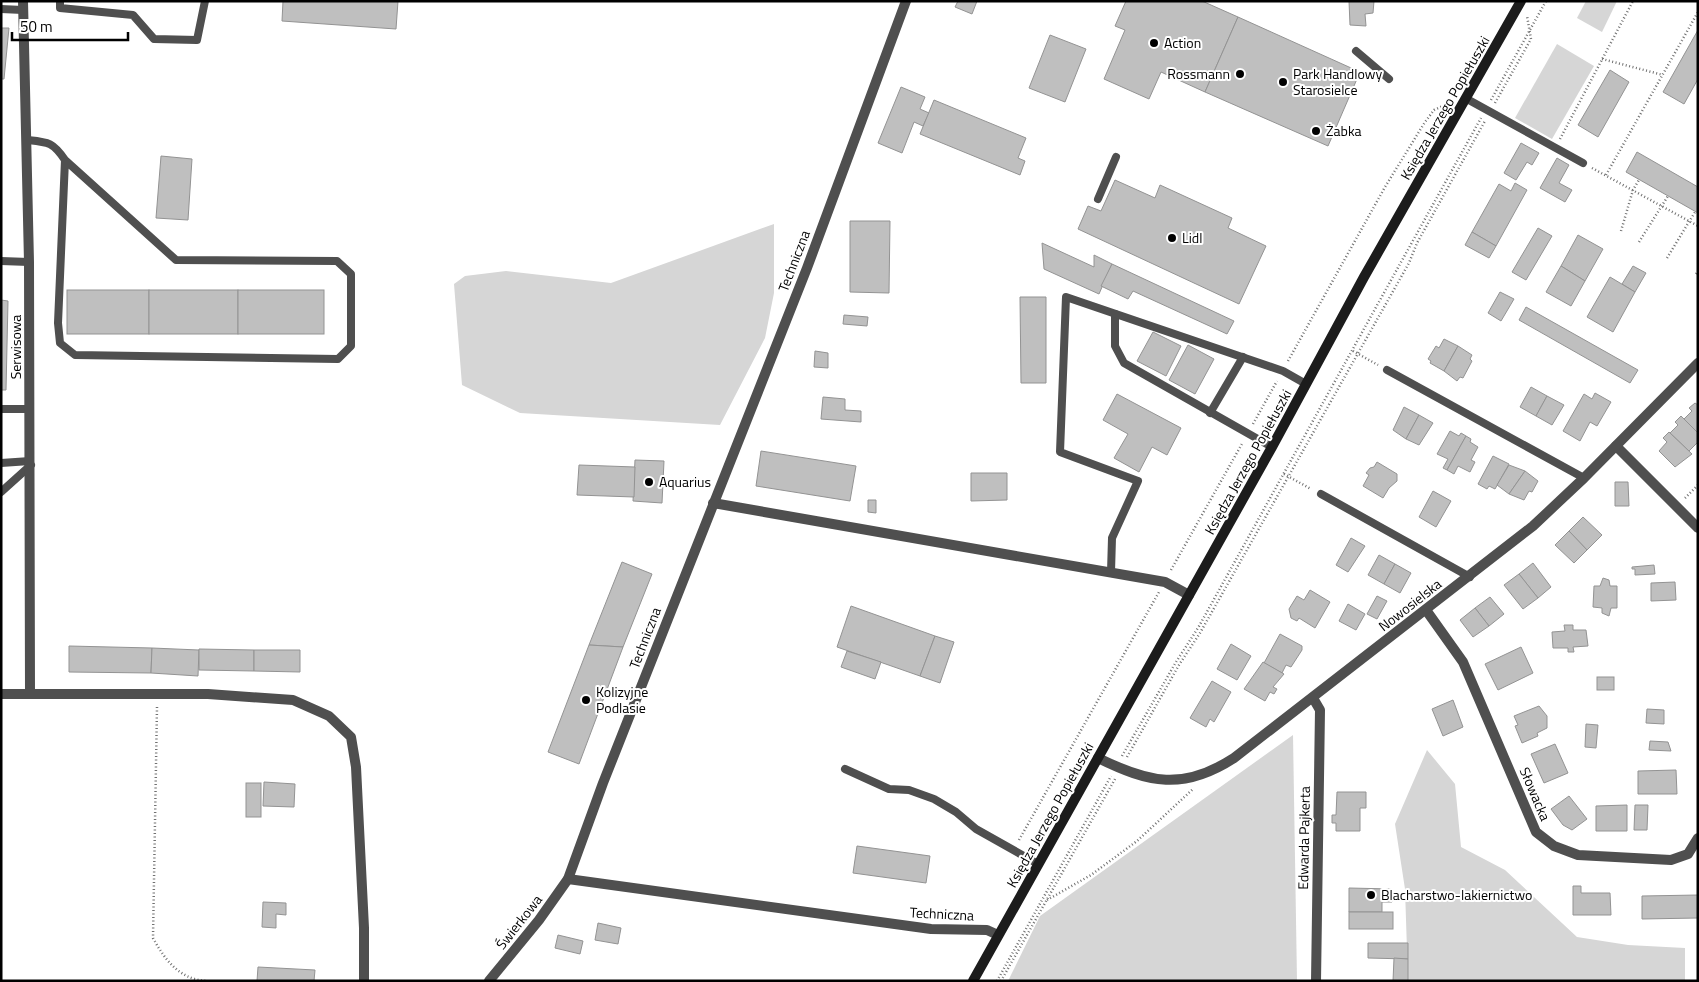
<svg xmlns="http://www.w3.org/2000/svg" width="1699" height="982" font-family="'Titillium Web',sans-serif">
	<rect width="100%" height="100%" fill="#fff"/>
	<!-- green -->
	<g fill="#d6d6d6">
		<polygon points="1586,1 1617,1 1602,32 1577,18"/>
		<polygon points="1557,44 1594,66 1552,139 1515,118"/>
		<polygon points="774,224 774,293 765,338 720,425 520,413 462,385 454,284 465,276 506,271 611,283"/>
		<polygon points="1293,735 1297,981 1008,981 1040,916"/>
		<polygon points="1427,750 1455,784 1461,847 1505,870 1577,937 1628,945 1685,948 1685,981 1408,981 1405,889 1395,824"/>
	</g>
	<!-- building -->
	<g fill="#bfbfbf" stroke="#939393">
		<polygon points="283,1 398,1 396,29 282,21"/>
		<polygon points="958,1 977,1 972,14 955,7"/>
		<polygon points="1126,1 1202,1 1238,17 1205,92 1161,72 1149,99 1104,79 1125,30 1115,26"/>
		<polygon points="1349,1 1378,1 1374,1 1373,13 1365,14 1366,26 1350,25"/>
		<polygon points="1238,17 1360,72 1328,146 1205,92"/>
		<polygon points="1,28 9,28 4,79 1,79"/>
		<polygon points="1698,30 1698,79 1684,104 1663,92"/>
		<polygon points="1050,35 1086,49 1065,102 1029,88"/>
		<polygon points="1610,70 1629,82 1598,137 1578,125"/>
		<polygon points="901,87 925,97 920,109 929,113 923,126 914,122 902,153 878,143"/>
		<polygon points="934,100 1026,138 1018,158 1025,161 1020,175 920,134"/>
		<polygon points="1521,143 1539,153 1532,165 1527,162 1516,180 1504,173"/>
		<polygon points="1637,152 1698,187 1698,213 1626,172"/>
		<polygon points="161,156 192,159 188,220 156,218"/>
		<polygon points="1557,158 1569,165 1559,183 1572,190 1565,202 1540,188"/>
		<polygon points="1115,180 1155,198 1160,185 1232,218 1228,228 1266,246 1239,304 1078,229 1088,206 1101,211"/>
		<polygon points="1515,183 1527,190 1496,246 1472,232 1499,184 1511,191"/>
		<polygon points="850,221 890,221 889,293 850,292"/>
		<polygon points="1538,228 1552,236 1526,280 1512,272"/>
		<polygon points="1472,232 1496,246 1489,258 1465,245"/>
		<polygon points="1578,235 1603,249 1585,281 1561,266"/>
		<polygon points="1042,243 1094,267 1094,255 1112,264 1099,294 1044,269"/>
		<polygon points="1112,264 1234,321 1227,334 1133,291 1128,299 1101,286"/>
		<polygon points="1561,266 1585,281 1571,306 1546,292"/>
		<polygon points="1633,266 1646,273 1635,292 1622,284"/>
		<polygon points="1610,277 1635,292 1613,332 1587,317"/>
		<rect x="67" y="290" width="82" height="44"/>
		<rect x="149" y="290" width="89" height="44"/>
		<rect x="238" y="290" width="86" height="44"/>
		<polygon points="1500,292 1514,299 1501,321 1488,313"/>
		<polygon points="1020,297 1046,297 1046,383 1021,383"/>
		<polygon points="1,300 8,301 6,390 1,390"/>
		<polygon points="1526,307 1638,370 1630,383 1519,320"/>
		<polygon points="844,315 868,317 867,326 843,324"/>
		<polygon points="1153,332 1181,346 1166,376 1137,361"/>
		<polygon points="1444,339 1458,346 1444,371 1430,363 1431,361 1428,359 1436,346 1439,348"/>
		<polygon points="1188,345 1214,359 1195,394 1169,380"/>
		<polygon points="1458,346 1472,355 1470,359 1472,361 1463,378 1460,377 1457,381 1444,371"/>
		<polygon points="815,351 828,353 828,368 814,367"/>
		<polygon points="1531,387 1547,396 1536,416 1520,407"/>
		<polygon points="1595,393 1611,402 1597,426 1590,422 1580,441 1563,431 1584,394 1592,399"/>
		<polygon points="1117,394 1181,428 1167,455 1152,447 1139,472 1114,458 1128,434 1103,420"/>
		<polygon points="1547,396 1564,405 1552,425 1536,416"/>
		<polygon points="823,397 845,399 845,410 861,411 861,422 821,419"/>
		<polygon points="1695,403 1698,405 1698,433 1684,419 1692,411 1689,408"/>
		<polygon points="1404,407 1419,415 1406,439 1393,430"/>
		<polygon points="1419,415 1433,423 1419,445 1406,439"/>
		<polygon points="1681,416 1698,433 1698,442 1689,451 1670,433 1678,425 1675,422"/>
		<polygon points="1450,431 1459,436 1461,433 1466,436 1447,470 1443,468 1448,459 1437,454"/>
		<polygon points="1669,432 1692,454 1675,467 1659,451 1667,442 1663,438"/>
		<polygon points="1466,436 1471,439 1470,442 1478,447 1471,460 1475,462 1470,472 1458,466 1454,474 1447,470"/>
		<polygon points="761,451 856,466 850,501 756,486"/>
		<polygon points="1493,456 1509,464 1495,489 1489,486 1487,489 1478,484"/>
		<polygon points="635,460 664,461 662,503 633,501"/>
		<polygon points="1377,462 1397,474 1397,481 1389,488 1383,498 1363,486 1369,475 1366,473 1370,468 1374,467"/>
		<polygon points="579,465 635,467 634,497 577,495"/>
		<polygon points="1509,465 1525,471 1509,494 1497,485"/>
		<polygon points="1525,471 1538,481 1532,492 1529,491 1524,500 1509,494"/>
		<polygon points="971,473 1007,473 1007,500 971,501"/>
		<polygon points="1615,482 1628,482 1629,506 1615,506"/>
		<polygon points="1433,491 1451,501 1436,527 1419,517"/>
		<polygon points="868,500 876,500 876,513 868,512"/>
		<polygon points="1583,517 1602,535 1587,550 1569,531"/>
		<polygon points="1569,531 1587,550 1574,563 1555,545"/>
		<polygon points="1351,538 1365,546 1348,572 1336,565"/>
		<polygon points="1379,555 1395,564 1384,584 1368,575"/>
		<polygon points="622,562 652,574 623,647 589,645"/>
		<polygon points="1533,563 1551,587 1538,598 1519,574"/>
		<polygon points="1395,564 1411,573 1400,593 1384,584"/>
		<polygon points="1654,565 1655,574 1635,575 1635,569 1632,569 1632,567"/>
		<polygon points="1519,574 1538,598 1523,609 1504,585"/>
		<polygon points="1603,578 1609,580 1610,586 1617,586 1617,608 1611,608 1609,616 1602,613 1602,608 1593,607 1594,586 1600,586"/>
		<polygon points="1675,582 1676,600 1651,601 1651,583"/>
		<polygon points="1310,590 1330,602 1315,628 1299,618 1297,621 1291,618 1289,609 1297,596 1304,600"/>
		<polygon points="1377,596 1387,601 1377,619 1367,614"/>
		<polygon points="1490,597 1504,614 1489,626 1475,608"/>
		<polygon points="1348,604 1365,614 1356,630 1339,621"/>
		<polygon points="851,606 935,636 920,676 837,647"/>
		<polygon points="1475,608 1489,626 1473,637 1460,620"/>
		<polygon points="1564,625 1573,625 1573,630 1586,630 1588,646 1573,647 1574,652 1568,652 1568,648 1553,648 1552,632 1565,631"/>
		<polygon points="1280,634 1302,646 1302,650 1291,667 1286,665 1282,673 1264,663"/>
		<polygon points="935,636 954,642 940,683 920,676"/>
		<polygon points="1231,644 1251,656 1237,680 1217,669"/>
		<polygon points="589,645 623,647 579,764 548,752"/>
		<polygon points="69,646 152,648 151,673 69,672"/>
		<polygon points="1521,647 1533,673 1498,690 1485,664"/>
		<polygon points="152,648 199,650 198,676 151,673"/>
		<polygon points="199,649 254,650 254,671 199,670"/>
		<polygon points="254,650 300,650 300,672 254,671"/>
		<polygon points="847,651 881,662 875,679 841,667"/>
		<polygon points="1263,662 1284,674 1273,687 1277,689 1274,694 1270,692 1265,701 1244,689"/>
		<rect x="1597" y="677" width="17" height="13"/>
		<polygon points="1212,681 1231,692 1214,722 1210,719 1206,727 1190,718"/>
		<polygon points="1453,700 1463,727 1443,736 1432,709"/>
		<polygon points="1539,706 1547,716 1547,728 1537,733 1538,736 1522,743 1515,726 1518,725 1514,716"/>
		<polygon points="1647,709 1664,710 1664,724 1646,723"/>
		<polygon points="1586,724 1598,725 1596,748 1585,747"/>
		<polygon points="1650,741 1668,742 1671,751 1649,750"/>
		<polygon points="1555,744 1568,773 1544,783 1531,754"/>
		<polygon points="1676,770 1677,794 1638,794 1638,771"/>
		<polygon points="264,782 295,784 294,807 263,806"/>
		<rect x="246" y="783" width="15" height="34"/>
		<polygon points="1337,792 1366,792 1366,808 1360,808 1360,831 1336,831 1336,823 1332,823 1332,815 1336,815"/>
		<polygon points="1569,796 1587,819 1572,830 1563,825 1551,809"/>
		<polygon points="1627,805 1627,831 1596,831 1596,806"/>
		<polygon points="1635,805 1648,805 1647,830 1634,830"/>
		<polygon points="857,846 930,856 926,883 853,873"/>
		<polygon points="1573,886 1581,886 1581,893 1610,893 1611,915 1573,915"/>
		<polygon points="1349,888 1392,889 1392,902 1382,902 1382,912 1349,912"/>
		<polygon points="1698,895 1698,918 1642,919 1642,896"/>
		<polygon points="263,902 286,903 286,915 276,914 276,928 262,927"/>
		<rect x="1349" y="912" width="44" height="17"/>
		<polygon points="598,923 621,928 618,944 595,940"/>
		<polygon points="558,935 583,941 580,954 555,948"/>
		<polygon points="1368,943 1408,943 1408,959 1368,958"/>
		<polygon points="1394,958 1408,959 1408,981 1393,981"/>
		<polygon points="258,967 315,970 314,981 257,981"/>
	</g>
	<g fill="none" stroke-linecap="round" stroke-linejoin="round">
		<!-- path -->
		<g stroke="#717171" stroke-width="2.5" stroke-dasharray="1 2.5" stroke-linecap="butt">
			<polyline points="1602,59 1663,75"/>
			<polyline points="1491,100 1546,1"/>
			<polyline points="1495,103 1531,39 1527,16"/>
			<polyline points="1560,139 1633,1"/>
			<polyline points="1592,168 1698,226"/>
			<polyline points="1606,175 1698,12"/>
			<polyline points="1621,231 1633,190 1639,180"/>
			<polyline points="1639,242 1668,196"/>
			<polyline points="1667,258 1695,212"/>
			<polyline points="1696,274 1698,271"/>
			<polyline points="1353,351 1378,365"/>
			<polyline points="1288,361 1385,187 1425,122 1434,110 1447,104"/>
			<polyline points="1253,424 1277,381"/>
			<polyline points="1284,474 1311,489"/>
			<polyline points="1685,498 1698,485"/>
			<polyline points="1171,570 1243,442"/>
			<path d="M157 707 153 938C165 960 179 979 206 981"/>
			<polyline points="1122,756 1176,662 1198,628 1481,118"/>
			<polyline points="1127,757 1179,665 1200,633 1409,263 1417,243 1485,121"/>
			<polyline points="1019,840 1159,592"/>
			<polyline points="1047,900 1091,875 1137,841 1193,789"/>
			<polyline points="997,981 1111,776"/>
			<polyline points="1001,981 1115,779"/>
		</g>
		<!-- lane -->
		<g stroke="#4f4f4f" stroke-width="8">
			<polyline points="60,1 60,8 133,15 154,39 197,40 205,1"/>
			<polyline points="1,9 23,10"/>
			<polyline points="1356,51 1389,79"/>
			<polyline points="1467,99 1583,163"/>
			<path d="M28 140C48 142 53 142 65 160L58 323 60 343 75 355 338 359 351 346V274L337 261 176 260 65 160"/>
			<polyline points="1098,199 1116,157"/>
			<polyline points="1,261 29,262"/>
			<polyline points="1115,314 1115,346 1124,363 1272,447"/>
			<polyline points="1387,370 1584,478"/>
			<polyline points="1,409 30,409"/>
			<polyline points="1210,413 1243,357"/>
			<polyline points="1,463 30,461"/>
			<polyline points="1,492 31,465"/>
			<polyline points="1321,494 1470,577"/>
			<polyline points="1111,572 1112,538 1138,481 1060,452 1066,297 1283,371 1306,384"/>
			<polyline points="845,769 889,789 909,790 934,799 956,812 976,829 1038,864"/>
		</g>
		<!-- street -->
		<g stroke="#4f4f4f" stroke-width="10">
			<polyline points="23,1 29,262 30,693"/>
			<polyline points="1616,446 1698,528"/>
			<polyline points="713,503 1165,582 1189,595"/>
			<polyline points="1426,610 1463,662 1536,832 1554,846 1578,855 1671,860 1688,854 1698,838"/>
			<polyline points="1,694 208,694 293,700 329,716 351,737 356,767 364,928 364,981"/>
			<polyline points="1313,698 1320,710 1316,981"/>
			<path d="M1098 758C1149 783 1183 791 1234 758L1533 526 1584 478 1698 363"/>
			<polyline points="568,879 931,929 987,930 998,935"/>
			<polyline points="489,981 539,920 568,879 603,783 807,268 906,1"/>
		</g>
		<!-- secondary -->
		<polyline stroke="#1c1c1c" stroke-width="10" points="973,981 1272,447 1364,277 1521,1"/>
	</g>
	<!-- markers -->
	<g fill="#000" stroke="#fff" stroke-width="2">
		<circle cx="1154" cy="43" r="5"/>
		<circle cx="1240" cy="74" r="5"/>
		<circle cx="1283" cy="82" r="5"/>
		<circle cx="1316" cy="131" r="5"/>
		<circle cx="1172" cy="238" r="5"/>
		<circle cx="649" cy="482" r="5"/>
		<circle cx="586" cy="700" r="5"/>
		<circle cx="1371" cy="895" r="5"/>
	</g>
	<g text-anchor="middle" stroke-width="4" stroke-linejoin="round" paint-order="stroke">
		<!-- poi labels -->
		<g font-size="14" fill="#000" stroke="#fff" text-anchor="start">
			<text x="1164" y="48">Action</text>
			<text x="1230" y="79" text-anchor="end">Rossmann</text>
			<text x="1293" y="79">Park Handlowy<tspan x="1293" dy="16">Starosielce</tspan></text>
			<text x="1326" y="136">Żabka</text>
			<text x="1182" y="243">Lidl</text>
			<text x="659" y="487">Aquarius</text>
			<text x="596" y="697">Kolizyjne<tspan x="596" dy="16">Podlasie</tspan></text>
			<text x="1381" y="900">Blacharstwo-lakiernictwo</text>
		</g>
		<!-- street labels -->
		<g font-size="14" fill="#000" stroke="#fff">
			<text transform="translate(1445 108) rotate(-60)" y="5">Księdza Jerzego Popiełuszki</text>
			<text transform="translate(794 261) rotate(-69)" y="5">Techniczna</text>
			<text transform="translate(16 347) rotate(-90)" y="5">Serwisowa</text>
			<text transform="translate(1248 462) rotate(-61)" y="5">Księdza Jerzego Popiełuszki</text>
			<text transform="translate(1410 605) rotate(-38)" y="5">Nowosielska</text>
			<text transform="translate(645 638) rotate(-69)" y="5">Techniczna</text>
			<text transform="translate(1535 794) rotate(67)" y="5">Słowacka</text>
			<text transform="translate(1050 815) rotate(-61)" y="5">Księdza Jerzego Popiełuszki</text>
			<text transform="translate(1304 838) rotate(-89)" y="5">Edwarda Pajkerta</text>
			<text transform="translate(942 914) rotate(3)" y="5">Techniczna</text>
			<text transform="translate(519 922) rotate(-52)" y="5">Świerkowa</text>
		</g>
	</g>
	<!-- border -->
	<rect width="1699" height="982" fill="none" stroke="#000000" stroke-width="5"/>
	<!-- scale -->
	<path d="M12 32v8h116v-8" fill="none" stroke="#000000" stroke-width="2.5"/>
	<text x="20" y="32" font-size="15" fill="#000000" stroke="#ffffff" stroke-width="4" paint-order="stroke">50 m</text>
</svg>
